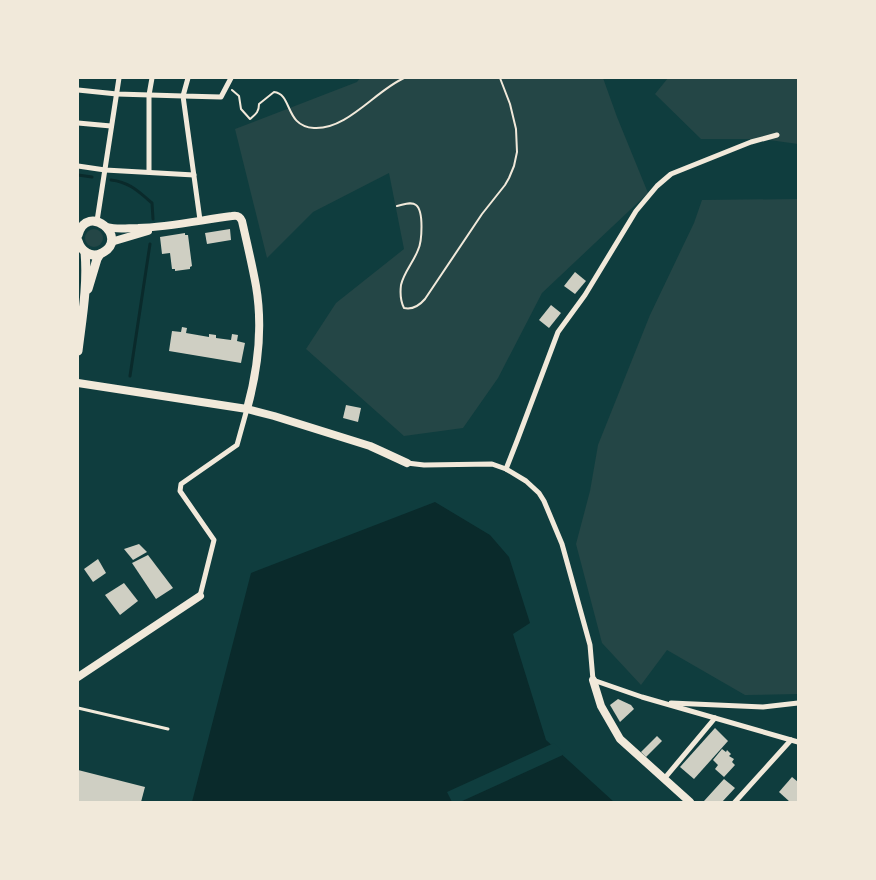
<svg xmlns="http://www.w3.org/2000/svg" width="876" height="880" font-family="'Source Serif 4',serif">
	<rect width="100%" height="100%" fill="#0f3d3e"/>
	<!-- green -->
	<g fill="#244646">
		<polygon points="360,78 603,78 617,117 648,193 542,293 498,378 463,428 404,436 306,349 336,303 404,249 389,173 313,212 267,258 235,129 357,82"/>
		<polygon points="668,78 798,78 798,144 762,139 701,139 655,94"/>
		<polygon points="798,199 798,694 745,695 667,650 641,685 602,643 576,544 590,491 598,445 650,315 694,223 702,200"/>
		<circle cx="94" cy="238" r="9"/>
	</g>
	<!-- water -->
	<polygon fill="#0a2a2b" points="435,502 490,535 509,557 530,623 513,634 546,740 614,802 192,802 251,573"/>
	<!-- pier -->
	<polygon fill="#0f3d3e" points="554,743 565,754 460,802 452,802 447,792"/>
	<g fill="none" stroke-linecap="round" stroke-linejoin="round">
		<!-- stream -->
		<g stroke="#0a2a2b" stroke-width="3">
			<polyline points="78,175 92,177"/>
			<path d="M111 180C129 182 138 191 152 203L153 219"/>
			<polyline points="130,376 150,244"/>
		</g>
	</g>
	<!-- building -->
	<g fill="#cfcfc3">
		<polygon points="230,229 231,240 207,244 205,233"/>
		<polygon points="185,233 185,235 188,235 192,266 190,267 190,269 175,271 175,269 172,269 170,253 162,254 160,237"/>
		<polygon points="575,272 586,281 575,294 564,286"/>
		<polygon points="551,305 561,313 549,328 539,320"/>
		<polygon points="182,327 187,328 186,333 209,337 209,334 216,335 216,338 231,340 232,334 238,335 237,341 245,343 241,363 169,351 172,331 181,332"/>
		<polygon points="346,405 361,408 358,422 343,418"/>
		<polygon points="139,544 147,552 133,560 124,549"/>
		<polygon points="148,555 173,588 156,599 132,563"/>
		<polygon points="98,559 106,573 93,582 84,569"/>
		<polygon points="124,583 138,601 120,615 105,595"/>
		<polygon points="618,699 631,705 634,709 620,722 610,705"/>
		<polygon points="715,728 728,741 694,779 680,767"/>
		<polygon points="657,736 662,741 646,757 641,752"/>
		<polygon points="722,749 726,752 727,750 731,754 729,756 734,759 732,762 735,765 724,777 715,769 718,765 713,760"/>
		<polygon points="78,770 145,787 141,802 78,802"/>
		<polygon points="792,777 798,782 798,800 796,802 790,802 779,792"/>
		<polygon points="724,779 735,788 722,802 718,802 717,801 715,802 706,802 704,801"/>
	</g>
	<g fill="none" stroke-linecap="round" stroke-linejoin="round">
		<!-- path -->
		<g stroke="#f1e9da" stroke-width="2">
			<path d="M232 90 239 96 241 109 250 119C256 114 259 112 259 104L274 92C293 94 284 126 314 128 347 130 375 91 404 78"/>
			<path d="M397 206C403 205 411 201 416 205 424 211 422 242 418 250 413 263 404 272 401 285 400 293 401 302 404 308 413 310 419 306 425 299L482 214 505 185 509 178 514 166 517 152 516 129 510 104 500 78"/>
		</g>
		<!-- service -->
		<polyline stroke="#f1e9da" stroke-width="3" points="78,708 168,729"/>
		<!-- minor -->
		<g stroke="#f1e9da" stroke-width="5">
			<polyline points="188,78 183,96 221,97 231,78"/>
			<polyline points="78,90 117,94 183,96 200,220"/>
			<polyline points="78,123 111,126"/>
			<polyline points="78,166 105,170 194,175"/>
			<polyline points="149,172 149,95 152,78"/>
			<polyline points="97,221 119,78"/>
			<polyline points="407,463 424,465 492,464 506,469 526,481 539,493 544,501 562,544 590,645 593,680 642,697 798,742"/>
			<polyline points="506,469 517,441 558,332 585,295 636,211 657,186 671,174 751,142 777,135"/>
			<polyline points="200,596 214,540 180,491 181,484 237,445 247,409"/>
			<polyline points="671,703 763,707 798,703"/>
			<polyline points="664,779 715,718"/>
			<polyline points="735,802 791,740"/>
		</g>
		<!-- tertiary -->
		<g stroke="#f1e9da" stroke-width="8">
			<path d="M107 227C117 230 128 228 138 228 170 227 201 220 232 216 237 215 240 216 242 221 247 243 252 264 256 286 263 327 258 369 247 409"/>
			<polyline points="111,242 148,231"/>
			<polyline points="78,383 247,409 274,416 370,446 381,451 407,463"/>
			<polyline points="78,677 200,596"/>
			<polyline points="593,680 601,706 620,739 690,802"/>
		</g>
		<!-- secondary -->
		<g stroke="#f1e9da" stroke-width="9">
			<path d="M78 235C87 201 131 238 102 253 91 259 81 251 78 241"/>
			<polyline points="88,289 97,259 100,254"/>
			<path d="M78 351C82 318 88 285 85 252"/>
		</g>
	</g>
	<!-- border -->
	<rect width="876" height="880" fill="none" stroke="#f1e9da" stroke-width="158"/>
</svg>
